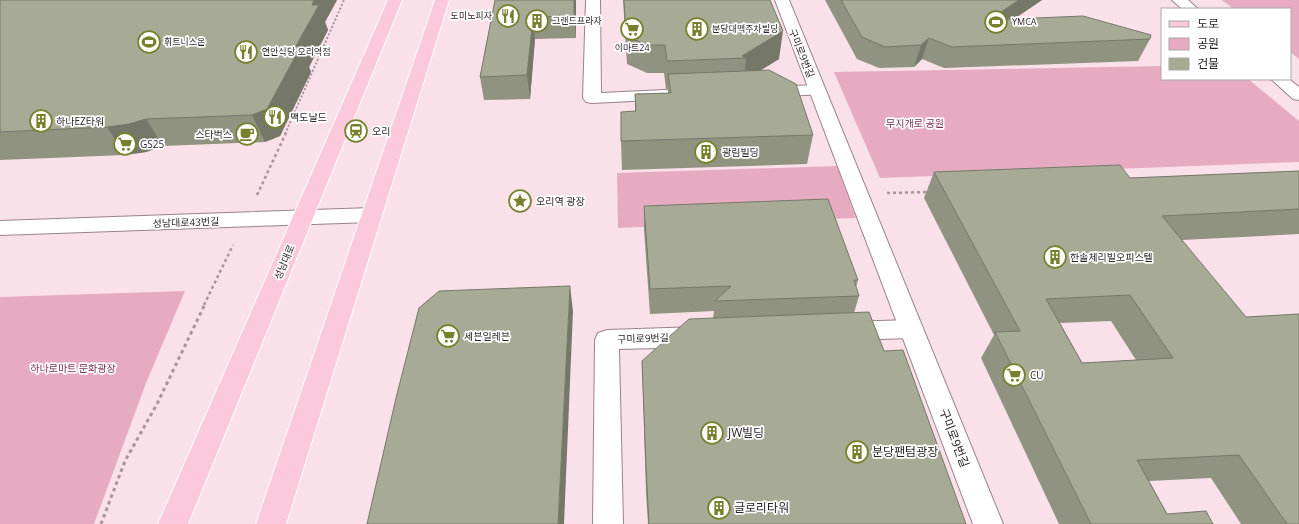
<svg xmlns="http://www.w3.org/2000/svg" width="1299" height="524" font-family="'Open Sans','Noto Sans KR',sans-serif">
	<rect width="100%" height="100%" fill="#fae0e9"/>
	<!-- green -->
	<g fill="#e7abc1">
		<polygon points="1222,0 1299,0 1299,59 1290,52 1290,9 1234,9"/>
		<polygon points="1162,66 1162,79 1248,79 1299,121 1299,162 880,178 834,72"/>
		<polygon points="837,166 856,218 618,228 617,173"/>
		<polygon points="185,291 146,383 94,524 0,524 0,297"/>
	</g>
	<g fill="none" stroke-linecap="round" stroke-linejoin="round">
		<!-- minor casing -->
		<g stroke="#99828a" stroke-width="2">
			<g id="minor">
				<polygon points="586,0 600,0 601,93 665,90 671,91 673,95 671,99 592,103 586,102 583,98"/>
				<polygon points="817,85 823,86 825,90 823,94 767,97 761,96 759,92 761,88 767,87"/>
				<polygon points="911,320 919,322 923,329 919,336 911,338 846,340 837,338 834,331 837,324 846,322"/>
				<polygon points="698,327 707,330 710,337 707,344 698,347 619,349 623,524 593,524 595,340 598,333 607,330"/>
			</g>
		</g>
		<!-- tertiary casing -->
		<g stroke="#99828a" stroke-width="2">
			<g id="tertiary">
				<polygon points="775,0 789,0 1003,524 973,524"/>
				<polygon points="1172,0 1188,0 1198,9 1182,9"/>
				<polygon points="1271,79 1289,79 1299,87 1299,100 1293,99"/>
				<polygon points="372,208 379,210 382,215 379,220 372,222 0,235 0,221"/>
			</g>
		</g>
		<!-- primary casing -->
		<g stroke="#fff" stroke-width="2">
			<g id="primary">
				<polygon points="388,0 402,0 188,524 158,524"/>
				<polygon points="435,0 449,0 286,524 256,524"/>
			</g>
		</g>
		<!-- path-far2 -->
		<polyline stroke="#a8949b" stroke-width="2" stroke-dasharray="2 2" stroke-linecap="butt" points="285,134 344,0"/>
		<!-- path-far1 -->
		<g stroke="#a8949b" stroke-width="2.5" stroke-dasharray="3 3" stroke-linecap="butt">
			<polyline points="887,193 930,192"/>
			<polyline points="257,195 286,133"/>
			<polyline points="204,305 233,245"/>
		</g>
		<!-- path -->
		<polyline stroke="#a8949b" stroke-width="3" stroke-dasharray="3.5 3.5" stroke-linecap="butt" points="101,524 125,461 157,404 205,304"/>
		<!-- minor -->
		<use href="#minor" fill="#fff" fill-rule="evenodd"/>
		<!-- tertiary -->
		<use href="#tertiary" fill="#fff" fill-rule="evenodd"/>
		<!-- primary -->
		<use href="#primary" fill="#fbc8dc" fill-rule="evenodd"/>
	</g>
	<!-- wall -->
	<g fill="#909380" fill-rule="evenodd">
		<polygon points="0,0 337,0 325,22 328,30 309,67 311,72 280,136 265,142 163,146 146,152 125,155 0,160"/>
		<polygon points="495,0 576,0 576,38 535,39 530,99 484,100 480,77"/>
		<polygon points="623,0 770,0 779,59 760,71 813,135 807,164 622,170 621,141 635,111 635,94 668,93 668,89 666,89 664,73 647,73 627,64"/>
		<polygon points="825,0 1042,0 1014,19 1150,39 1138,61 944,68 922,59 914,67 879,68 857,59"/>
		<path d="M1299 171V234L1182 240 1299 524H1241L1211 478 1149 481 1167 514 1213 524H1059L981 358 994 335 924 198 934 172 1130 178ZM1111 321 1136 360 1082 363 1060 323Z"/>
		<polygon points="644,206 858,280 856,287 859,296 854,313 884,351 966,524 648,524 646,493 642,361 713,318 714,311 650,314 644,230"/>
	</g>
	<!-- shaded-wall -->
	<g fill="#757868">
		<polygon points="314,0 337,0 325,22 328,30 309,67 311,72 280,136 265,142 252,115"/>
		<polygon points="574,0 576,0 576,38 574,16"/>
		<polygon points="1019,0 1042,0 981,41 989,20"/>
		<polygon points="533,17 535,39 530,99 527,75"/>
		<polygon points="783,31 779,59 744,80 746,58 742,56"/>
		<polygon points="929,38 922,59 914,67 921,45"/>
		<polygon points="146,119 163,146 146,152 125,155 107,127"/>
		<polygon points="570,286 573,311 564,524 558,524"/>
	</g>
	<!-- building -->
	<g fill="#a7ab95" stroke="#757868" fill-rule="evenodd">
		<polygon points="0,0 314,0 312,5 319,5 296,46 301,46 267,109 252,115 146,119 129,124 107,127 0,132"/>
		<polygon points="495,0 574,0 574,16 533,17 527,75 480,77"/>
		<polygon points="624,0 770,0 783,31 742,56 746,58 667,61 665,45 647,45 626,36"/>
		<polygon points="841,0 1019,0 989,20 1083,16 1151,35 1150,39 952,47 929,38 921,45 885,47 862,37"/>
		<polygon points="769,70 796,84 813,135 621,141 621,112 636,111 635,94 671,93 668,74"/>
		<path d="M1120 165 1130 178 1299 171V209L1162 216 1246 317 1299 314V524H1287L1239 455 1137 460 1167 514 1206 511 1213 524H1091L995 332 1020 331 934 172ZM1130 295 1173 358 1082 363 1046 299Z"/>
		<polygon points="828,199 858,280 854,280 859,296 715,301 731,286 650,289 644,206"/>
		<polygon points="570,286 558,524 367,524 396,398 419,308 439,291"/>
		<polygon points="869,312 884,351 903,350 966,524 649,524 646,467 642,361 689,319"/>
	</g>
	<!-- icons -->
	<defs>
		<g id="restaurant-ring" transform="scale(1.15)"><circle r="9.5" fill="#fff" stroke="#76812e" stroke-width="1.5"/><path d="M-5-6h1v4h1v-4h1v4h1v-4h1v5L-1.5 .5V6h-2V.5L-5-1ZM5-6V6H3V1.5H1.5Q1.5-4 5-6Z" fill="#76812e"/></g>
		<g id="building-ring" transform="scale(1.15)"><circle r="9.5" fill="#fff" stroke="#76812e" stroke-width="1.5"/><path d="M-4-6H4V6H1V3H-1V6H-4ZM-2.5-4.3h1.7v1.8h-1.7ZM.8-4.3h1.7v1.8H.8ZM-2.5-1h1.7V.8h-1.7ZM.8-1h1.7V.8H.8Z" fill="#76812e"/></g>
		<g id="stadium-ring" transform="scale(1.15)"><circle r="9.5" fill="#fff" stroke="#76812e" stroke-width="1.5"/><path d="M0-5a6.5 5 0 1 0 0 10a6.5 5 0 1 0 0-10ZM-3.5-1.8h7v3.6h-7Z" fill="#76812e"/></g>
		<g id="supermarket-ring" transform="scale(1.15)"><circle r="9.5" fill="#fff" stroke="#76812e" stroke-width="1.5"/><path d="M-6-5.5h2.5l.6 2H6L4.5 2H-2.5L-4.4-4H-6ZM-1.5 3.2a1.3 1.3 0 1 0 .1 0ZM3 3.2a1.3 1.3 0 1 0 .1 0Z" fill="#76812e"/></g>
		<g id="station-ring" transform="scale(1.15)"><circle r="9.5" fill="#fff" stroke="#76812e" stroke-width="1.5"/><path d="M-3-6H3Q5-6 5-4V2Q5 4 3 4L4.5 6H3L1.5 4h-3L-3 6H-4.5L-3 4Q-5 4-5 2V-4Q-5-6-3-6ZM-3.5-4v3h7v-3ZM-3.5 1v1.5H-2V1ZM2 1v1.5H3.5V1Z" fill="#76812e"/></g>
		<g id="cafe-ring" transform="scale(1.15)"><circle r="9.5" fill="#fff" stroke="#76812e" stroke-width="1.5"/><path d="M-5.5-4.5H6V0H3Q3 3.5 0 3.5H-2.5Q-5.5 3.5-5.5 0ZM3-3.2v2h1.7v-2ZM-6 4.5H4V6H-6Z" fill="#76812e"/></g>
		<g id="sight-ring" transform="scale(1.15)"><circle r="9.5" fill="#fff" stroke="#76812e" stroke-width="1.5"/><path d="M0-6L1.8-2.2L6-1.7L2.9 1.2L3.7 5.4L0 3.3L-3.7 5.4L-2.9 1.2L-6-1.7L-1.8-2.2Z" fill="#76812e"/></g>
	</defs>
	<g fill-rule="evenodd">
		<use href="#restaurant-ring" x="508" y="16"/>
		<use href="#building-ring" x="537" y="21"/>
		<use href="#stadium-ring" x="996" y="22"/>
		<use href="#supermarket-ring" x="632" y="29"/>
		<use href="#building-ring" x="697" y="29"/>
		<use href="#stadium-ring" x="149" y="42"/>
		<use href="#restaurant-ring" x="246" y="52"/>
		<use href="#restaurant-ring" x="275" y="117"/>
		<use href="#building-ring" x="41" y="121"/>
		<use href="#station-ring" x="356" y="131"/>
		<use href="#cafe-ring" x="247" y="134"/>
		<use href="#supermarket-ring" x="125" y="144"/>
		<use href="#building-ring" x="706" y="152"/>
		<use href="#sight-ring" x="520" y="201"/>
		<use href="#building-ring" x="1055" y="257"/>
		<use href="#supermarket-ring" x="448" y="336"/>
		<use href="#supermarket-ring" x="1014" y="375"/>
		<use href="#building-ring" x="712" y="433"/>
		<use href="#building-ring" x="857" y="452"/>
		<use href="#building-ring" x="719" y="508"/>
	</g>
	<g text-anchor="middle" stroke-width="3.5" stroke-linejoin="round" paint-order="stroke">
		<!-- far-poi labels -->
		<g font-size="9" fill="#2c2326" stroke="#fff" text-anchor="start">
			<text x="492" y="19" text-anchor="end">도미노피자</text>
			<text x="552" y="24">그랜드프라자</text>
			<text x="1012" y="25">YMCA</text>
			<text x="712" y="32">분당대맥주차빌딩</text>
			<text x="164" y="45">휘트니스온</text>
			<text x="632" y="51" text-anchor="middle">이마트24</text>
			<text x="262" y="55">연안식당 오리역점</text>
		</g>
		<!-- street labels -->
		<g font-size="10" fill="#2c2326" stroke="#fff">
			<text transform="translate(802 53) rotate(68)" y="4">구미로9번길</text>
			<text transform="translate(186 222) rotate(-2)" y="4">성남대로43번길</text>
			<text transform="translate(284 262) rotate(-67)" y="4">성남대로</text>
			<text transform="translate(643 338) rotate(-2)" y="4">구미로9번길</text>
		</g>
		<!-- poi labels -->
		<g font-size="10" fill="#2c2326" stroke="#fff" text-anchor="start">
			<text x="290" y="121">맥도날드</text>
			<text x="56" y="125">하나EZ타워</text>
			<text x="372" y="135">오리</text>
			<text x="232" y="138" text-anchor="end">스타벅스</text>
			<text x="140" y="148">GS25</text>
			<text x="722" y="156">광림빌딩</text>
			<text x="536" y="205">오리역 광장</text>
			<text x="1070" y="261">한솔체리빌오피스텔</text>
			<text x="464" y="340">세븐일레븐</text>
			<text x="1030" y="379">CU</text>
		</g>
		<!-- park labels -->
		<g font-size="10" fill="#783050" stroke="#fff">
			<text x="915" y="127">무지개로 공원</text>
			<text x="73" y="372">하나로마트 문화광장</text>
		</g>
		<!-- near-poi labels -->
		<g font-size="12" fill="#2c2326" stroke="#fff" text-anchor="start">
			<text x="728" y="437">JW빌딩</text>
			<text x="872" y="456">분당팬텀광장</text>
			<text x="734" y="512">글로리타워</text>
		</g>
		<!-- near-street labels -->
		<g font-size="12" fill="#2c2326" stroke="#fff">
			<text transform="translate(954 438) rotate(69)" y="4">구미로9번길</text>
		</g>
	</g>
	<!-- legend -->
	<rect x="1161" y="8" width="130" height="72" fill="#ffffff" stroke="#aba7a8"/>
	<rect x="1169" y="21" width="20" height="6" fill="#fbc8dc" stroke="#aba7a8"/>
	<text x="1197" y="28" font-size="12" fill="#2c2326">도로</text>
	<rect x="1169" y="38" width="20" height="12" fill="#e7abc1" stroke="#aba7a8"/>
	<text x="1197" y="48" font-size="12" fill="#2c2326">공원</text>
	<rect x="1169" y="58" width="20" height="12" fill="#a7ab95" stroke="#aba7a8"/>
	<text x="1197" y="68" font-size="12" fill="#2c2326">건물</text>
</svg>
